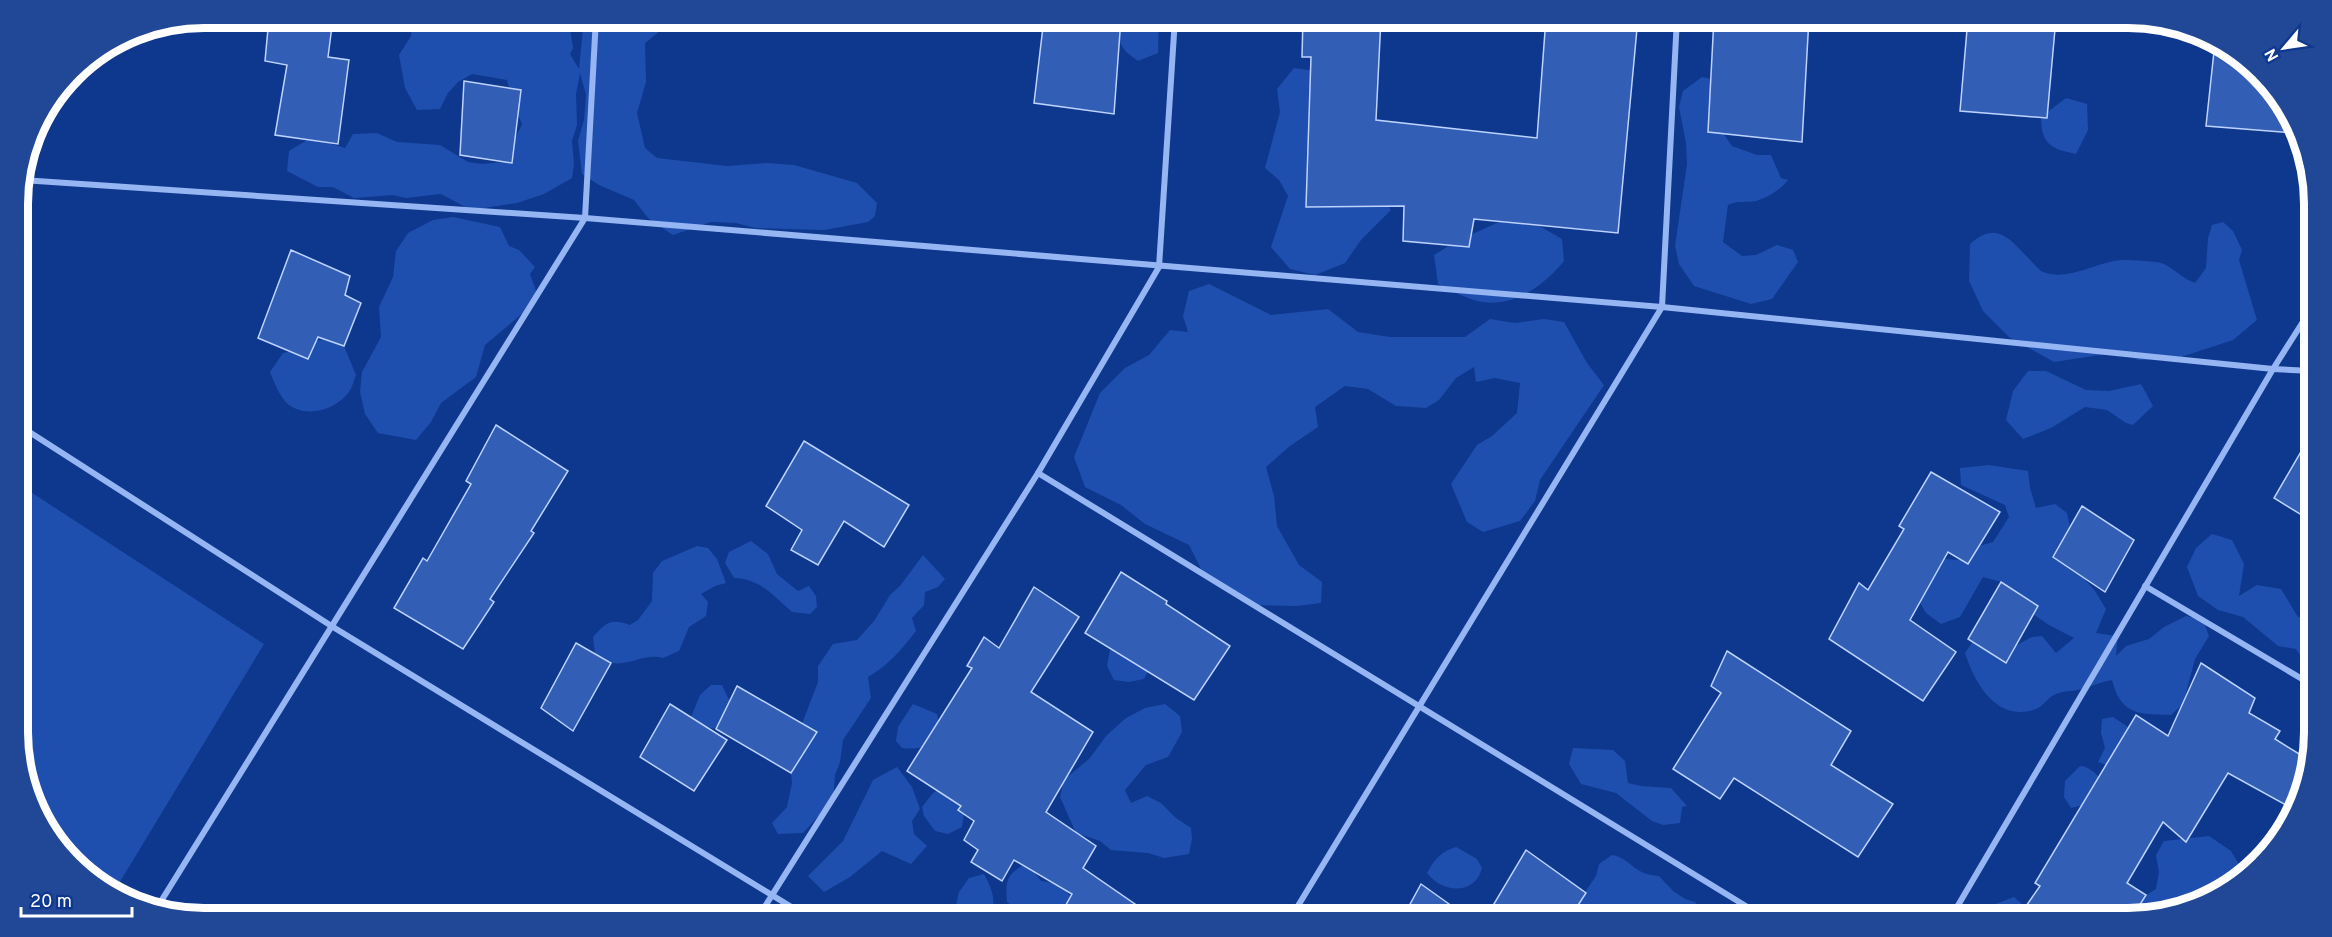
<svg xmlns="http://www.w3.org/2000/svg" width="2332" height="937" font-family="Overpass,sans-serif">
	<rect width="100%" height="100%" fill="#0e378e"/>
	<!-- green -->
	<g fill="#1f4fae">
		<polygon points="412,18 578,18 570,28 573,48 570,54 579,69 584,18 684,18 665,27 645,43 646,82 637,113 645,148 657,158 727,166 766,163 794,165 857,183 877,203 875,216 868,222 824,230 755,228 736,223 711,222 673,235 648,218 634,200 599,185 582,174 578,141 584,120 586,95 580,73 576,94 577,125 572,141 574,164 572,178 544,194 517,203 471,210 441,194 406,198 392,195 354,198 333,187 318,187 287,171 289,151 307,140 325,142 345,148 353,134 377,133 397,142 440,145 468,162 482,164 503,162 506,158 522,124 512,100 507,80 472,74 458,82 448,93 440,109 417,110 405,88 399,55 411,36"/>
		<polygon points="1124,18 1159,19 1158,53 1138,61 1126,52 1117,38 1120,21"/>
		<polygon points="1294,68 1322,72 1367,182 1391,210 1361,240 1345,263 1315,275 1290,269 1271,247 1288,196 1279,180 1265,168 1280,112 1277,89"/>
		<path d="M1702 77 1711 79 1719 106 1723 133 1732 146 1757 155H1771L1781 178 1788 180C1782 189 1767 198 1756 201 1746 203 1738 200 1728 205L1723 242 1742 256 1756 255 1777 245 1793 250 1798 262 1772 299 1751 304 1694 286 1679 264 1675 246 1687 164 1686 143 1679 107 1683 91Z"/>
		<path d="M2066 98 2087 104 2088 130 2076 154C2051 149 2041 144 2041 117Z"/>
		<polygon points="453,217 500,227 509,246 519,250 535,267 530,274 536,291 530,307 485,345 476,377 441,403 431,422 416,440 378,433 365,414 360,392 362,372 381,337 379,307 393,277 396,251 408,233 433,220"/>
		<path d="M1501 221H1531L1562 239 1564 261C1544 285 1516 307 1482 302 1467 299 1452 291 1438 284L1434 255 1455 242Z"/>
		<path d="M2223 222 2233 231 2242 250 2239 260 2257 320 2233 340 2175 359 2139 360 2113 353 2054 362 2009 337 1983 311 1969 281 1970 244C1998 218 2012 242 2033 263 2036 266 2039 270 2043 272 2070 282 2096 261 2123 260 2131 260 2158 261 2164 264 2176 270 2180 277 2195 283L2206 268 2208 238 2212 225Z"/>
		<polygon points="1209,284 1271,315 1328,309 1358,332 1390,337 1465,337 1490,319 1515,323 1544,319 1564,322 1587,363 1604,385 1540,480 1535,501 1520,521 1483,532 1467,522 1451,484 1477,445 1492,436 1517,413 1520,383 1495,378 1476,382 1474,367 1456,378 1439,400 1426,408 1396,406 1368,389 1345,386 1315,407 1318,427 1290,446 1266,467 1274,496 1277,526 1299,565 1322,582 1321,603 1296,606 1253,605 1204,575 1189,545 1145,524 1121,505 1085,487 1074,457 1100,393 1125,368 1149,355 1170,330 1188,332 1183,316 1189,291"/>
		<path d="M324 339 344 346 356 375C354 380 352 388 349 392 336 410 307 418 289 405 280 398 274 382 270 372L283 353 301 349 306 344Z"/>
		<polygon points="2028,371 2046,371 2086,390 2109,391 2141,384 2153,406 2133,425 2126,423 2107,410 2085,407 2051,428 2023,439 2006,420 2013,391"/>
		<path d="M1989 465 2028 471 2030 488 2036 508 2055 504 2067 513 2070 527 2068 560 2095 591 2106 609 2096 633 2116 636 2118 634 2116 656 2126 646 2149 639 2164 627 2186 616 2203 620 2209 636 2195 659 2183 704 2171 715C2138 714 2121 715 2112 680 2101 682 2092 686 2081 689 2073 692 2062 690 2054 695 2048 698 2043 706 2036 709 1997 723 1975 684 1965 653L1973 641 2007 650 2032 637 2042 636 2056 653 2074 638 2049 625 2021 606 2001 582 1983 577 1960 617 1941 624 1926 613 1916 596 1926 576 1945 559 1961 560 1979 546 1993 542 2009 517 2005 505 1961 485 1960 468Z"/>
		<polygon points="20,485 264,644 115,890 64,855 22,769"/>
		<polygon points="2212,534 2232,540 2244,564 2239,596 2257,585 2281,589 2298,617 2314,619 2314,663 2303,659 2296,649 2278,646 2243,617 2218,610 2198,596 2187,567 2196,548"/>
		<path d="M751 541 768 554 777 574 798 591 809 586 816 596 817 607 810 614 792 612C772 595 761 579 734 578L725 563 729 552Z"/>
		<path d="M697 546 708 548 717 559 726 583 715 586 701 594 708 602 706 616 689 627 679 651 663 658C645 653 629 666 613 663 607 662 601 657 595 654L593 637C606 623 610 618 630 625L638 620 652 601 653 573 662 561Z"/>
		<path d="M923 555 945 579 938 587 925 592 924 605 912 618 916 631C900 651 890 664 868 677L871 698 843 740 840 762 835 775 833 800 803 833 778 834 772 823 787 807 792 783 791 773 806 750 800 729 818 682V666L833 644 857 640 874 621 890 595 900 586Z"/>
		<polygon points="1120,641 1151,666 1144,679 1129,682 1114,680 1107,666 1110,649"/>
		<polygon points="711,685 722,685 730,702 716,729 702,726 691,717 700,695"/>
		<path d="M913 704 937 714 941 739C927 747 918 750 902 748L896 741 898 727Z"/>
		<polygon points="1165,704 1180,716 1182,732 1168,757 1146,765 1125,790 1131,803 1147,796 1161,803 1176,818 1191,828 1192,839 1189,854 1164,858 1148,853 1111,850 1100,841 1076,833 1060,797 1064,780 1090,758 1106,736 1126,718 1145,708"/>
		<polygon points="2113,717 2128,727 2125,732 2134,755 2114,768 2098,762 2105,748 2101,733 2102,719"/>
		<polygon points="1573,748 1613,750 1625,761 1628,783 1641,786 1671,788 1687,806 1682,807 1680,823 1663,825 1652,821 1616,793 1581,784 1569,764"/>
		<path d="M2080 766C2093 767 2100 779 2108 787L2092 803 2071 808 2064 797 2065 781Z"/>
		<polygon points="897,767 912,787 920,809 912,821 914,834 927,846 911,864 882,851 850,877 824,892 808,876 843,841 873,780"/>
		<polygon points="943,787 965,808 962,827 948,834 935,831 924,816 922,807 933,793"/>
		<path d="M2209 836 2231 851 2240 866 2248 873C2222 900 2166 919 2129 919L2138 900 2156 889 2159 872 2156 855 2164 841Z"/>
		<path d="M1456 847 1477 859 1482 868C1475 896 1442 893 1427 873 1435 859 1440 852 1456 847Z"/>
		<path d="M1612 855C1633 859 1631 874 1659 876L1673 891 1685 899 1695 902 1703 911 1721 919H1567L1596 876 1599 864Z"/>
		<path d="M1027 863 1041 881C1054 882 1063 886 1071 897L1061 919C1040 919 1023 915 1007 902 1005 879 1007 874 1027 863Z"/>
		<path d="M984 874C993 891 996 900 991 919H953L959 892 969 878Z"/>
		<polygon points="2014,897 2031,912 2030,919 1982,919 1985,908"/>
	</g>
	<!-- building -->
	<g fill="#325eb6" stroke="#bdd3fe" stroke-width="1.5">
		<polygon points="269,18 333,18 328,57 349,60 338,144 275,135 287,65 265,61"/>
		<polygon points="1044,18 1121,18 1114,114 1034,103"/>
		<polygon points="1303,18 1381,18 1376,120 1537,138 1546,18 1638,18 1618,233 1474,219 1469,247 1403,241 1404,206 1306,207 1311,57 1302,57"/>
		<polygon points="1714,18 1809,18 1802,142 1708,132"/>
		<polygon points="1968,18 2056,18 2047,118 1960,111"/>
		<polygon points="2215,42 2231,50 2275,91 2293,133 2206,126"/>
		<polygon points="464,81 521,90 512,163 460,155"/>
		<polygon points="291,250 350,276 345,295 361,303 344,346 318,337 308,359 258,338"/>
		<polygon points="496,425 568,471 531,531 534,533 490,599 494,602 463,649 394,608 423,558 427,561 471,484 466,481"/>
		<polygon points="2313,431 2313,522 2274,498"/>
		<polygon points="804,441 909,505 884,547 844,521 818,565 791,550 802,530 766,506"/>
		<polygon points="1931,472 2000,512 1968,564 1948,552 1910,620 1956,652 1923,701 1829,639 1859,583 1868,590 1904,529 1899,526"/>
		<polygon points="2082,506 2134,540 2105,592 2053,557"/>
		<polygon points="1121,572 1167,601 1166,604 1230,646 1194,700 1085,633"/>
		<polygon points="2001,582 2038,606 2006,663 1968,639"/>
		<polygon points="1034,587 1079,617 1031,692 1093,732 1046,812 1096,846 1083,868 1145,911 1140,919 1114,919 1108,915 1105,919 1058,919 1072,894 1014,860 1002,881 971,862 978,850 964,840 974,821 958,810 961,806 907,771 972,668 967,666 984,637 999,648"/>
		<polygon points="576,643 611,663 573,731 541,708"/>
		<polygon points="1727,651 1851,731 1831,765 1893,804 1858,857 1734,778 1720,799 1673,769 1721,693 1711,686"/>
		<polygon points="2201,663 2255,698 2249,713 2280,731 2275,739 2309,760 2304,793 2295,810 2228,773 2186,842 2163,822 2127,883 2146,895 2131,919 2017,919 2040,886 2035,883 2136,715 2168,736"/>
		<polygon points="737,686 817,732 791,773 716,729"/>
		<polygon points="670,704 727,740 694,791 640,757"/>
		<polygon points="1526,850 1586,893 1569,919 1485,919"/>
		<polygon points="1421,884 1470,919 1402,919"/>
	</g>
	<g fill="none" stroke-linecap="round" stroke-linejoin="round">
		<!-- minor -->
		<g stroke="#96b5f3" stroke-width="6">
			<polyline points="22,180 585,218 1662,307 2273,369 2313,371"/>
			<polyline points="20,426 333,627 811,919"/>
			<polyline points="1038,473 1767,919"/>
			<polyline points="2145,586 2314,686"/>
			<polyline points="155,911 585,218 596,18"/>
			<polyline points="757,919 1038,473 1159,267 1175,18"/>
			<polyline points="1290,919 1662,307 1677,18"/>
			<polyline points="1950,919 2273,369 2313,306"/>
		</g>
	</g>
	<!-- crop -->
	<path d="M0 0H2332V937H0ZM204 28H2128A176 176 0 0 1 2304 204V732A176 176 0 0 1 2128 908H204A176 176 0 0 1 28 732V204A176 176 0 0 1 204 28Z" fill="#214797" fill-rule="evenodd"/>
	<path fill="none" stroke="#fff" stroke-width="8" d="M204 28H2128A176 176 0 0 1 2304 204V732A176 176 0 0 1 2128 908H204A176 176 0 0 1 28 732V204A176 176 0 0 1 204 28Z"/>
	<!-- north arrow -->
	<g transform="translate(2284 48) rotate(241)" stroke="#0e378e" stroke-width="4.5" paint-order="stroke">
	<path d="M0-4.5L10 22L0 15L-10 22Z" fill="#ffffff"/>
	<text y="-9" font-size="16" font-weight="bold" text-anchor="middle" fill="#ffffff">N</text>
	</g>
	<!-- scale -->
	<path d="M21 907v9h111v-9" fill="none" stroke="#ffffff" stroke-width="3"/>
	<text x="30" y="907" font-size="18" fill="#ffffff" stroke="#0e378e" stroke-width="4.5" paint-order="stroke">20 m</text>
</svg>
